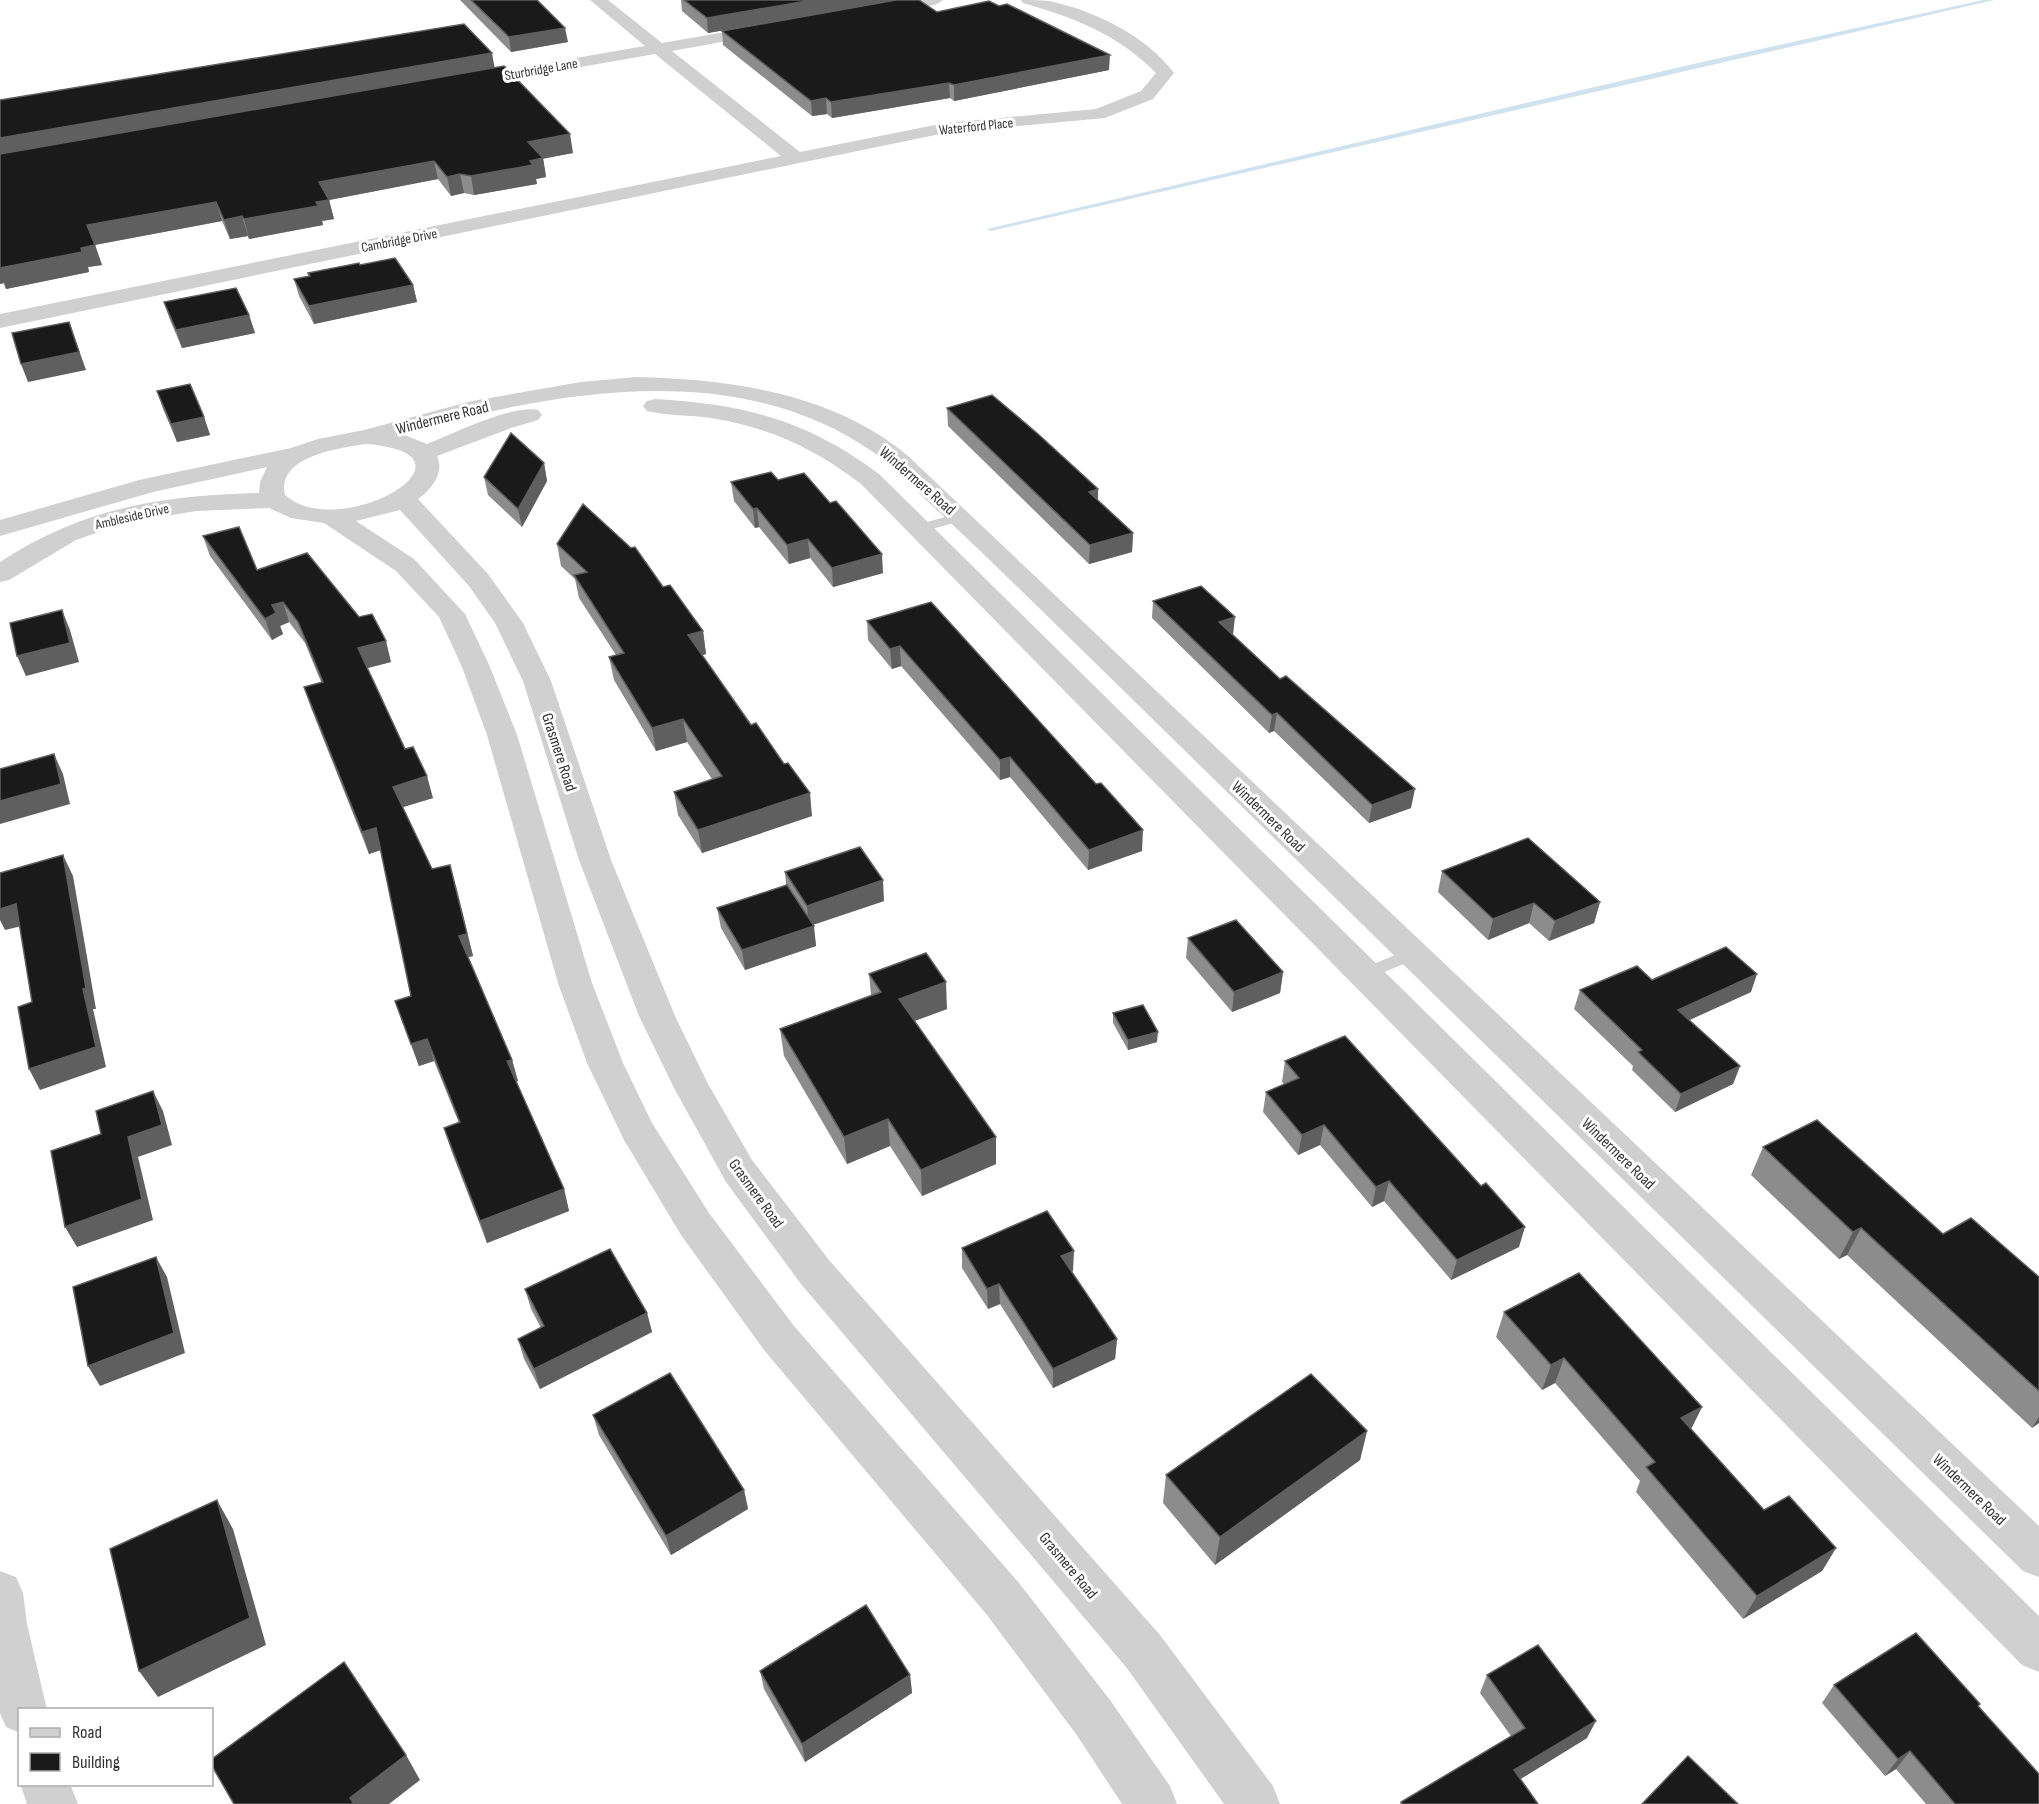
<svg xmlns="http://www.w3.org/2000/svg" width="2039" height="1804" font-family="'Sofia Sans Condensed',sans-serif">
	<rect width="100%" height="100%" fill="#fff"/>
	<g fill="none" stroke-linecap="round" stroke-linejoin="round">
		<!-- stream -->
		<polygon fill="#cfe2ee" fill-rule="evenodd" points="1983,0 1994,0 991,231 987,229 1702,62"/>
		<!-- service -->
		<g fill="#d0d0d0" fill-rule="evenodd">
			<polygon points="960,513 966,517 965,520 921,532 915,528 916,525"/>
			<polygon points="1412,948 1418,950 1420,954 1418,958 1365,980 1359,978 1356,974 1359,970"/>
		</g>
		<!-- minor -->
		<g fill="#d0d0d0" fill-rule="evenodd">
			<path d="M590 0H608L662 43 765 25 771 27 773 30 771 33 672 51 800 152 945 123 1096 109 1141 91 1156 73C1119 35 1073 17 1023 3L1021 0C1030 0 1040 0 1049 1 1093 10 1147 36 1174 73L1153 99 1105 118 945 133 0 328V314L781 156 655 54 467 87 461 86 458 82 461 78 467 77 645 46Z"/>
			<polygon points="905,0 943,0 935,5 878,14 870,9 872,6"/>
			<path d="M636 377C730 379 832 393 907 455L2039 1526V1577L2023 1571 1036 605C999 569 962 533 924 498 908 482 892 465 873 452 735 356 552 392 402 434L427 444C452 434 513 404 538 410L542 415 538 420 511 428 437 456C445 473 431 490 418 499L488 574 523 623 551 681 611 860 675 1016 708 1084 752 1160 829 1260 1160 1635 1273 1786 1280 1804H1224L1126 1667 801 1284 726 1182 674 1088 639 1016 579 860 523 681 495 623 469 586 400 510 356 521 414 559 465 614 490 667 517 735 592 983 623 1063 652 1123 709 1213 794 1326 1019 1583 1110 1700 1170 1786 1177 1804H1122L1076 1734 987 1615 764 1350 681 1235 624 1140 587 1063 558 983 487 735 462 667 439 617 396 571 324 523 291 518 269 508 196 511 124 523 76 540 9 580 0 582V562C84 507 161 496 259 493L260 482 267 467 153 492 0 536V520L139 480 291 448 318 439 364 430 472 401 581 382ZM366 444C494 454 340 544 285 495 276 456 340 448 366 444Z"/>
			<path d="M655 399C744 404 807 420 879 474L2039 1616V1672L2022 1665 861 484C814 448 771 428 711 418 690 415 667 416 647 411L643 406 647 401Z"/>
			<polygon points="0,1571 16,1577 23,1593 27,1624 47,1710 20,1710 20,1733 6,1727 0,1713"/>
			<polygon points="20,1783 70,1784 78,1804 27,1804"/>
		</g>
	</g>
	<!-- wall -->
	<g fill="#8c8c8c">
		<polygon points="460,0 537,0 568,42 511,52"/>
		<polygon points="681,0 895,0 708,33 682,11"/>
		<polygon points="937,12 1109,70 954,101 950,98 832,118 827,114 812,116 723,45 722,31"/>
		<polygon points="494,68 573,153 543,158 546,177 536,179 537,184 474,195 464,193 451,196 438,179 329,200 334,219 322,221 323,225 249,239 248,236 230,239 222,221 95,245 102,265 88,267 89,272 6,289 4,283 0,284 0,100"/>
		<polygon points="360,265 413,285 417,302 314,324 299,296 294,279 309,276 308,273"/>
		<polygon points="164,302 249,315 255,333 182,348 170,320"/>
		<polygon points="157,391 204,417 210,435 177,442 163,409"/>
		<polygon points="947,408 1098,500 1133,533 1132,552 1089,564 948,426"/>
		<polygon points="544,463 547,481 522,527 488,495 484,477"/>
		<polygon points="778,480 883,573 833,587 810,558 789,564 759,527 755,528 734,501 731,482"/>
		<polygon points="203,536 257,570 391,662 367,668 405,749 433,798 403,807 432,869 456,886 473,956 468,957 512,1060 518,1081 516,1082 564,1189 569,1211 487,1243 451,1150 444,1128 459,1123 434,1061 419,1066 395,1001 411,996 381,850 369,854 311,708 304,687 321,682 305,643 289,622 280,626 283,634 272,640 210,556"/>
		<polygon points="557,544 663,587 703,631 706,654 702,655 812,816 702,853 678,815 674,792 712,779 687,742 656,751 614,680 609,657 616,655 579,598 575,579 561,566"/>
		<polygon points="1153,601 1233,635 1411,808 1369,823 1274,731 1269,733 1152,618"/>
		<polygon points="931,602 1142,851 1088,870 1010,777 1000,780 901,666 892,669 868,640 867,621"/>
		<polygon points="1442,871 1600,902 1594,923 1549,941 1529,923 1488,940 1438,892"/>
		<polygon points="785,872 884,901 813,925 816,946 745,970 721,928 717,908 786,885"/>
		<polygon points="1188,938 1283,972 1280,993 1232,1012 1186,958"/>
		<polygon points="869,974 947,1009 914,1021 996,1164 922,1196 890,1146 847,1164 784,1056 780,1029 871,995"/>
		<polygon points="1652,980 1751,992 1689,1020 1740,1066 1733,1084 1675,1112 1632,1070 1633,1066 1574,1009 1580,990"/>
		<polygon points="1113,1013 1157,1042 1128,1050 1113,1023"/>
		<polygon points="1285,1061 1519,1247 1451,1280 1384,1201 1372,1207 1320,1145 1298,1155 1263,1112 1266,1092 1284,1084 1282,1082"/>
		<polygon points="1763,1147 1943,1234 2039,1277 2039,1423 2032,1428 1847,1255 1839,1259 1751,1175"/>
		<polygon points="962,1248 1073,1271 1072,1272 1117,1339 1115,1359 1053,1388 1000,1304 988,1309 962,1268"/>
		<polygon points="525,1289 647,1313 652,1332 540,1389 524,1359 518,1339 541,1328 531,1309"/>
		<polygon points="1504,1312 1702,1407 1691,1429 1764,1510 1836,1548 1822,1571 1743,1619 1636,1492 1640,1481 1555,1383 1542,1390 1496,1337"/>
		<polygon points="593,1415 744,1490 748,1509 671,1555 599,1435"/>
		<polygon points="1367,1431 1360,1460 1215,1565 1163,1503 1166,1475"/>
		<polygon points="760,1671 910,1675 912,1693 805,1762 764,1689"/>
		<polygon points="1487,1675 1587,1738 1520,1779 1538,1804 1400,1804 1401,1802 1511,1736 1480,1693"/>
		<polygon points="1834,1685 1978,1707 2039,1804 1926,1804 1896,1769 1885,1776 1822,1703"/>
	</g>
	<!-- shaded-wall -->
	<g fill="#5f5f5f">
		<polygon points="813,0 895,0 708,33 707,18"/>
		<polygon points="565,28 568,42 511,52 509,37"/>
		<polygon points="492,53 495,70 0,158 0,138"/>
		<polygon points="1110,55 1109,70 954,101 954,85"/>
		<polygon points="949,83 950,98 832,118 831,102"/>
		<polygon points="826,98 827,114 812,116 811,101"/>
		<polygon points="570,134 573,153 532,161 528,142"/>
		<polygon points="543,158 546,177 536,179 537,184 474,195 471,176 530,161"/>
		<polygon points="434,161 438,179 329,200 334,219 322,221 323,225 249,239 244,219 316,202 319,182"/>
		<polygon points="460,174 464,193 451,196 447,177"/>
		<polygon points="216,202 222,221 94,245 87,225"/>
		<polygon points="242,216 248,236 230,239 224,220"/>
		<polygon points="95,245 102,265 88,267 89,272 6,289 4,283 0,284 0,268 81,248"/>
		<polygon points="413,285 417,302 314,324 309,306"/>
		<polygon points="249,315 255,333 182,348 176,330"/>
		<polygon points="69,322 86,370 28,382 21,364"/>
		<polygon points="204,417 210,435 177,442 171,424"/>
		<polygon points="544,463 547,481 522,527 518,509"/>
		<polygon points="1098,489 1098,508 1089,492"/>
		<polygon points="757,508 759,527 755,528 753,509"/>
		<polygon points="1133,533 1132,552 1089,564 1090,545"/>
		<polygon points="808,539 810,558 789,564 787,545"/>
		<polygon points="882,554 883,573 833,587 832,568"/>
		<polygon points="283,602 289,622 280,626 283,634 272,640 265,619 272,605"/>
		<polygon points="62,610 70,630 79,662 26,676 17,656"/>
		<polygon points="1235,617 1233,635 1219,622"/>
		<polygon points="703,631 706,654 692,658 688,635"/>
		<polygon points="386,641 391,662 364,669 358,648"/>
		<polygon points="900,646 901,666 892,669 890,649"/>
		<polygon points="1277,713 1274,731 1269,733 1272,715"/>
		<polygon points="683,719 687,742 656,751 652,728"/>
		<polygon points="54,754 63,774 70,804 0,824 0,801"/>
		<polygon points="1010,757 1010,777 1000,780 1000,760"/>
		<polygon points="427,776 433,798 400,808 393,787"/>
		<polygon points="1415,789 1411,808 1369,823 1372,805"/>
		<polygon points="810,793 812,816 702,853 698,830"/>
		<polygon points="376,828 383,849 369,854 362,832"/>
		<polygon points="1143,830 1142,851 1088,870 1089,850"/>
		<polygon points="63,855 73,876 96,1009 93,1009 106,1067 40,1090 29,1069 83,989"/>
		<polygon points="450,865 473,956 465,958 459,936"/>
		<polygon points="883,880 884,901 809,926 807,906"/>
		<polygon points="1600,902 1594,923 1549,941 1555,921"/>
		<polygon points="1534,903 1529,923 1488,940 1493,919"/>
		<polygon points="16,904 26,925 5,930 0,920 0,909"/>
		<polygon points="814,926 816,946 745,970 742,950"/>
		<polygon points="1283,972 1280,993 1232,1012 1234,992"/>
		<polygon points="1757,974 1751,992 1672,1028 1678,1010"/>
		<polygon points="946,982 947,1009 901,1026 899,999"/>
		<polygon points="1158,1032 1157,1042 1128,1050 1128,1040"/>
		<polygon points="427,1039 434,1061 419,1066 411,1044"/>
		<polygon points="512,1060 518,1081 513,1083 507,1061"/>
		<polygon points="1740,1066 1733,1084 1675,1112 1681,1094"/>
		<polygon points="153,1091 163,1111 172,1145 138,1157 153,1220 77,1247 65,1227 128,1137"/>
		<polygon points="888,1119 890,1146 847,1164 844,1137"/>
		<polygon points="1324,1125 1320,1145 1298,1155 1302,1135"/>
		<polygon points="996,1137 996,1164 922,1196 921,1170"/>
		<polygon points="1389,1181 1384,1201 1372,1207 1376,1187"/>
		<polygon points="564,1189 569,1211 487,1243 480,1221"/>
		<polygon points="1525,1227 1519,1247 1451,1280 1457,1260"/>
		<polygon points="1861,1228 1847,1255 1839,1259 1853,1232"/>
		<polygon points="1074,1251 1073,1271 1061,1276 1061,1256"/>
		<polygon points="156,1257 167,1277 185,1353 100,1386 88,1366"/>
		<polygon points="999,1284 1000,1304 988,1309 987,1289"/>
		<polygon points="647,1313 652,1332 540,1389 534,1369"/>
		<polygon points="1117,1339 1115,1359 1053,1388 1053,1369"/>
		<polygon points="1564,1358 1555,1383 1542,1390 1551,1365"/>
		<polygon points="1702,1407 1690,1431 1681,1418"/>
		<polygon points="2039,1417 2039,1423 2032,1428"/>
		<polygon points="1367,1431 1360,1460 1215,1565 1220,1537"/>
		<polygon points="744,1490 748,1509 671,1555 666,1536"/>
		<polygon points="217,1500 233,1529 266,1645 158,1697 139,1671"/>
		<polygon points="1836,1548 1822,1571 1743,1619 1757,1596"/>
		<polygon points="910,1675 912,1693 805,1762 802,1744"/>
		<polygon points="1596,1721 1587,1738 1506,1788 1514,1770"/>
		<polygon points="1910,1751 1896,1769 1885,1776 1898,1759"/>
		<polygon points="406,1755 420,1780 389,1804 354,1804 350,1798"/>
	</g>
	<!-- building -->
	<g fill="#1a1a1a" stroke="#5f5f5f" stroke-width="1.5">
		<polygon points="471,0 537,0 565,28 509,37"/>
		<polygon points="684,0 813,0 707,18"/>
		<polygon points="896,0 919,0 937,12 989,1 999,6 1007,4 1110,55 954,85 949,83 831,102 826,98 811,101 722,31"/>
		<polygon points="464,24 492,53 0,138 0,100"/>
		<polygon points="504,66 570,134 528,142 543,158 530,161 533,165 471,176 460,174 447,177 434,161 319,182 329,200 316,202 318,206 244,219 242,216 224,220 216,202 87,225 95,245 81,248 82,252 0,268 0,154"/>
		<polygon points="395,258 413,285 309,306 294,279 310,276 308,273 359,263 360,265"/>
		<polygon points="236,288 249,315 176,330 164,302"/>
		<polygon points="69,322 79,352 21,364 12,333"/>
		<polygon points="190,384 204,417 171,424 157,391"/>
		<polygon points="992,395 1038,434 1098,489 1089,492 1133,533 1090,545 947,408"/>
		<polygon points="511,433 544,463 518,509 484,477"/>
		<polygon points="771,472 778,480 804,473 830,503 836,501 882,554 832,568 808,539 787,545 757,508 753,509 731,482"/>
		<polygon points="583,504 631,548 635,547 663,587 670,585 703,631 688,635 751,725 756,723 784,764 788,763 810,793 698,830 674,792 722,776 683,719 652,728 609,657 624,653 574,575 587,572 557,544"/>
		<polygon points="239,527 257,570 307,553 359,617 372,614 386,641 358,648 405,749 413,747 427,776 393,787 432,869 450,865 467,934 459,936 512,1060 507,1061 564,1189 480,1221 444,1128 460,1122 427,1039 411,1044 395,1001 411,996 376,828 362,832 304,687 323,682 298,622 283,602 272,605 276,613 265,619 203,536"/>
		<polygon points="1201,586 1235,617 1219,622 1280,679 1286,676 1415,789 1372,805 1277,713 1272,715 1153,601"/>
		<polygon points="931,602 1096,784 1101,783 1143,830 1089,850 1010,757 1000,760 900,646 890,649 867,621"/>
		<polygon points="62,610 70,643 17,656 10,623"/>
		<polygon points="54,754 61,784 0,801 0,769"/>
		<polygon points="1528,838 1600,902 1555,921 1534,903 1493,919 1442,871"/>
		<polygon points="860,847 883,880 807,906 785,872"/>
		<polygon points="63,855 86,988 83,989 96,1047 29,1069 18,1007 32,1002 16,904 0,909 0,873"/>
		<polygon points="787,885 814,926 742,950 717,908"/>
		<polygon points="1236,920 1283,972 1234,992 1188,938"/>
		<polygon points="1726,947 1757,974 1678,1010 1740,1066 1681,1094 1638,1052 1642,1050 1580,990 1637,966 1652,980"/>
		<polygon points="926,953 946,982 899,999 996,1137 921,1170 888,1119 844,1137 780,1029 881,992 869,974"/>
		<polygon points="1143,1005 1158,1032 1128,1040 1113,1013"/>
		<polygon points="1345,1036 1481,1186 1486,1183 1525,1227 1457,1260 1389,1181 1376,1187 1324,1125 1302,1135 1266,1092 1299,1078 1285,1061"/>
		<polygon points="153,1091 162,1125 128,1137 142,1199 65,1227 51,1151 101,1134 96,1111"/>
		<polygon points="1817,1120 1943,1234 1971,1218 2039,1277 2039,1391 1861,1228 1853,1232 1763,1147"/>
		<polygon points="1047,1211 1074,1251 1061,1256 1117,1339 1053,1369 999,1284 987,1289 962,1248"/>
		<polygon points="610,1249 647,1313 534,1369 518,1339 544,1326 525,1289"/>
		<polygon points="156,1257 174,1333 88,1366 73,1287"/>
		<polygon points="1579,1273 1702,1407 1681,1418 1764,1510 1789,1496 1836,1548 1757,1596 1646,1467 1655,1462 1564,1358 1551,1365 1504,1312"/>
		<polygon points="670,1373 744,1490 666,1536 593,1415"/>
		<polygon points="1311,1374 1367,1431 1220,1537 1166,1475"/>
		<polygon points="217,1500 250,1618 139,1671 110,1549"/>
		<polygon points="866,1605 910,1675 802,1744 760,1671"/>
		<polygon points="1916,1633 1980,1704 1978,1706 2039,1774 2039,1804 1955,1804 1910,1751 1898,1759 1834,1685"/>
		<polygon points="1538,1645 1596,1721 1514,1770 1538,1804 1402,1804 1401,1802 1525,1728 1487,1675"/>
		<polygon points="344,1662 406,1755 350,1798 354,1804 234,1804 212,1766 212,1759"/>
		<polygon points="1688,1756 1738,1804 1642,1804"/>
	</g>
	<g text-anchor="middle" stroke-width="6" stroke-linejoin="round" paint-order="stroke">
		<!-- far-street labels -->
		<g font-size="14" fill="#333" stroke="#fff">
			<text transform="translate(541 69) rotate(-10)" y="5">Sturbridge Lane</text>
			<text transform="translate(976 126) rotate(-6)" y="5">Waterford Place</text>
			<text transform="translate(399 240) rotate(-11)" y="5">Cambridge Drive</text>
			<text transform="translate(132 516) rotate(-13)" y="5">Ambleside Drive</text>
		</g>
		<!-- street labels -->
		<g font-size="16" fill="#333" stroke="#fff">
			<text transform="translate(442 417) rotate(-14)" y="6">Windermere Road</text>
			<text transform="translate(918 480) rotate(41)" y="6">Windermere Road</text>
			<text transform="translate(560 752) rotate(72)" y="6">Grasmere Road</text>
			<text transform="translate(1269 816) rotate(44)" y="6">Windermere Road</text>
			<text transform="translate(1619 1153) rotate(44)" y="6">Windermere Road</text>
			<text transform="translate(757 1193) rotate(54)" y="6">Grasmere Road</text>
			<text transform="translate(1970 1489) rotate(44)" y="6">Windermere Road</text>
			<text transform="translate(1069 1565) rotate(50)" y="6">Grasmere Road</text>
		</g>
	</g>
	<!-- legend -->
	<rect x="18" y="1708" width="195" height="78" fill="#ffffff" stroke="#adadad" stroke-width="1.5"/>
	<rect x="30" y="1728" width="30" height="9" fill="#d0d0d0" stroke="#adadad" stroke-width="1.5"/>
	<text x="72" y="1738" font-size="18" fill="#333333">Road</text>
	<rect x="30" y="1753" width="30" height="18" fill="#1a1a1a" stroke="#adadad" stroke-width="1.5"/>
	<text x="72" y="1768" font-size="18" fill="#333333">Building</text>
</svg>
